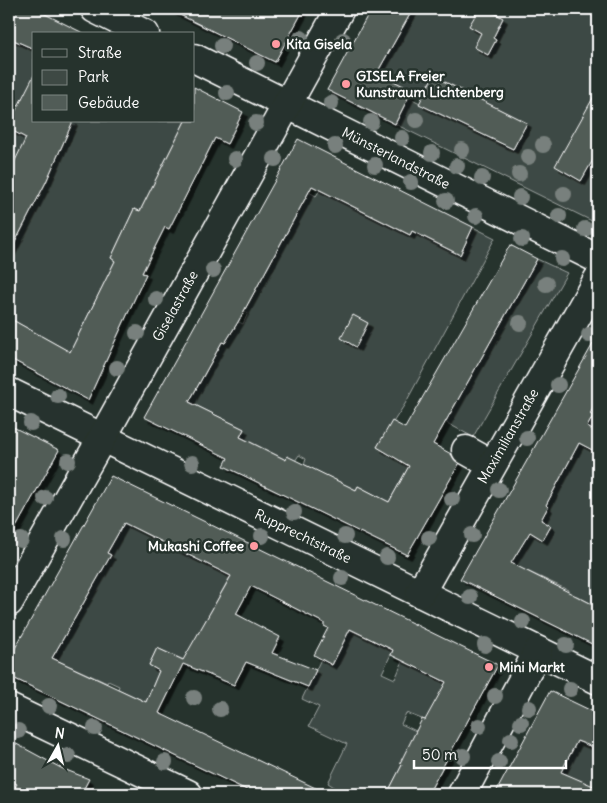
<svg xmlns="http://www.w3.org/2000/svg" width="607" height="803" font-family="Delius,sans-serif">
	<defs>
		<filter id="shadow"><feDropShadow dx="4.5" dy="4.5" stdDeviation="0" flood-color="#0009"/></filter>
	</defs>
	<rect width="100%" height="100%" fill="#26332d"/>
	<filter id="ink" filterUnits="userSpaceOnUse"><feTurbulence type="fractalNoise" baseFrequency=".02" numOctaves="2"/><feDisplacementMap in="SourceGraphic" scale="10" xChannelSelector="R" yChannelSelector="G"/><feConvolveMatrix kernelMatrix="1 2 1 2 8 2 1 2 1" color-interpolation-filters="sRGB"/></filter>
	<g filter="url(#ink)">
		<!-- green -->
		<g fill="#3e4944" stroke="#9ea4a2">
			<polygon points="411,9 598,9 598,218 596,223 395,124 408,97 513,149 526,123 433,76 423,97 384,76 375,76 411,12"/>
			<polygon points="9,38 34,49 34,121 185,121 140,211 134,209 111,258 115,261 70,352 9,318"/>
			<polygon points="320,190 410,235 412,231 460,255 473,227 495,238 405,404 377,447 409,466 389,502 358,486 356,490 304,465 306,459 299,455 295,461 288,457 286,460 240,437 244,429 189,402 222,342 225,343 237,321 243,324 248,313 244,311 309,192 316,196"/>
			<polygon points="537,259 567,273 473,437 445,422"/>
			<polygon points="598,399 598,433 587,427 590,414"/>
			<polygon points="581,439 589,448 598,453 598,607 577,596 565,595 568,590 527,571 508,565 528,535 534,535 543,540 551,526 541,520 548,507 546,505"/>
			<polygon points="126,519 143,528 142,532 155,539 157,536 176,545 175,549 189,556 191,553 209,561 208,565 223,572 232,573 184,660 157,648 149,665 159,671 146,702 118,689 119,686 108,681 107,683 52,658 110,555 107,553"/>
			<polygon points="338,624 393,650 382,673 395,679 403,661 446,682 427,721 406,713 401,724 416,731 404,761 402,760 400,763 402,765 387,794 345,794 328,783 347,744 309,726 319,707 302,699 321,659 332,665"/>
			<polygon points="577,741 598,749 598,794 540,794 570,755"/>
		</g>
		<!-- building -->
		<g fill="#515c57" stroke="#fff" fill-rule="evenodd" filter="url(#shadow)">
			<polygon points="9,9 35,9 85,34 34,34 34,49 9,38"/>
			<polygon points="168,9 304,9 275,62"/>
			<polygon points="371,9 413,9 377,73 412,90 395,124 327,90"/>
			<polygon points="479,9 487,9 503,18 493,38 496,40 488,55 474,47 481,33 469,26"/>
			<polygon points="34,75 34,121 73,121 46,182 9,254 9,173 26,138 9,129 9,124"/>
			<polygon points="433,76 527,123 513,149 419,104"/>
			<polygon points="194,87 243,112 227,144 215,138 169,229 165,227 142,273 146,274 88,400 9,358 9,318 70,352 115,261 111,258 134,209 140,211 185,121 194,121"/>
			<polygon points="598,89 598,151 581,181 555,166"/>
			<polygon points="298,139 473,227 460,255 412,231 410,235 312,186 238,322 225,343 222,342 189,402 244,429 240,437 286,460 287,456 356,490 358,486 389,502 409,466 377,447 392,421 405,428 510,245 537,259 433,444 451,454 459,464 407,555 224,466 228,458 144,417"/>
			<polygon points="353,315 368,323 356,347 341,338"/>
			<polygon points="598,335 598,399 590,414 593,416 587,427 598,433 598,453 579,443 546,505 548,507 541,520 551,526 543,540 530,532 511,563 598,607 598,647 460,579"/>
			<polygon points="9,425 59,450 9,540"/>
			<path d="M111 476 498 665 428 794H387L402 765 400 763 422 719 425 720 446 682 391 655 393 650 350 629 332 665 314 655 328 628 324 626V623L251 586 236 614 280 637 272 653 316 670 308 687 246 662 234 685 183 664 159 713 328 794H255L9 676V659ZM124 523 231 576 183 660 157 648 149 665 159 671 146 702 52 658 111 555 107 553Z"/>
			<polygon points="550,691 598,714 598,749 577,741 561,772 598,788 598,794 495,794"/>
			<polygon points="9,740 61,768 89,779 81,794 26,794 15,787 17,784 9,780"/>
		</g>
		<g fill="none" stroke-linecap="round" stroke-linejoin="round">
			<!-- minor casing -->
			<g stroke="#fff" stroke-width="31">
				<g id="minor">
					<polyline points="95,9 145,34"/>
					<polyline points="194,58 598,259"/>
					<polyline points="9,392 598,680"/>
					<polyline points="466,450 491,464"/>
					<polyline points="420,593 598,279"/>
					<polyline points="9,602 102,438 340,9"/>
					<polyline points="9,708 188,794"/>
					<polyline points="462,794 538,651"/>
				</g>
			</g>
			<!-- minor -->
			<use href="#minor" stroke="#26332d" stroke-width="28"/>
		</g>
		<!-- trees -->
		<g fill="#78807d">
			<circle cx="301" cy="38" r="8"/>
			<circle cx="343" cy="40" r="8"/>
			<circle cx="222" cy="46" r="8"/>
			<circle cx="257" cy="63" r="8"/>
			<circle cx="227" cy="93" r="8"/>
			<circle cx="331" cy="103" r="8"/>
			<circle cx="416" cy="120" r="8"/>
			<circle cx="371" cy="122" r="8"/>
			<circle cx="256" cy="123" r="8"/>
			<circle cx="402" cy="138" r="8"/>
			<circle cx="543" cy="145" r="8"/>
			<circle cx="335" cy="146" r="8"/>
			<circle cx="462" cy="150" r="8"/>
			<circle cx="432" cy="153" r="8"/>
			<circle cx="528" cy="157" r="8"/>
			<circle cx="235" cy="159" r="8"/>
			<circle cx="275" cy="159" r="8"/>
			<circle cx="375" cy="165" r="8"/>
			<circle cx="457" cy="166" r="8"/>
			<circle cx="519" cy="174" r="8"/>
			<circle cx="482" cy="178" r="8"/>
			<circle cx="411" cy="182" r="8"/>
			<circle cx="564" cy="194" r="8"/>
			<circle cx="520" cy="197" r="8"/>
			<circle cx="446" cy="201" r="8"/>
			<circle cx="476" cy="216" r="8"/>
			<circle cx="559" cy="216" r="8"/>
			<circle cx="585" cy="229" r="8"/>
			<circle cx="522" cy="239" r="8"/>
			<circle cx="562" cy="259" r="8"/>
			<circle cx="213" cy="270" r="8"/>
			<circle cx="546" cy="284" r="8"/>
			<circle cx="156" cy="299" r="8"/>
			<circle cx="520" cy="323" r="8"/>
			<circle cx="137" cy="333" r="8"/>
			<circle cx="589" cy="335" r="8"/>
			<circle cx="117" cy="368" r="8"/>
			<circle cx="558" cy="385" r="8"/>
			<circle cx="58" cy="396" r="8"/>
			<circle cx="31" cy="423" r="8"/>
			<circle cx="527" cy="438" r="8"/>
			<circle cx="68" cy="461" r="8"/>
			<circle cx="192" cy="463" r="8"/>
			<circle cx="499" cy="490" r="8"/>
			<circle cx="45" cy="498" r="8"/>
			<circle cx="452" cy="499" r="8"/>
			<circle cx="294" cy="512" r="8"/>
			<circle cx="472" cy="535" r="8"/>
			<circle cx="262" cy="536" r="8"/>
			<circle cx="345" cy="536" r="8"/>
			<circle cx="429" cy="538" r="8"/>
			<circle cx="64" cy="539" r="8"/>
			<circle cx="21" cy="540" r="8"/>
			<circle cx="387" cy="557" r="8"/>
			<circle cx="342" cy="578" r="8"/>
			<circle cx="470" cy="597" r="8"/>
			<circle cx="523" cy="622" r="8"/>
			<circle cx="485" cy="645" r="8"/>
			<circle cx="566" cy="645" r="8"/>
			<circle cx="570" cy="689" r="8"/>
			<circle cx="495" cy="696" r="8"/>
			<circle cx="194" cy="698" r="8"/>
			<circle cx="49" cy="706" r="8"/>
			<circle cx="529" cy="708" r="8"/>
			<circle cx="220" cy="709" r="8"/>
			<circle cx="521" cy="723" r="8"/>
			<circle cx="479" cy="726" r="8"/>
			<circle cx="95" cy="728" r="8"/>
			<circle cx="18" cy="731" r="8"/>
			<circle cx="511" cy="740" r="8"/>
			<circle cx="68" cy="756" r="8"/>
			<circle cx="463" cy="756" r="8"/>
			<circle cx="165" cy="762" r="8"/>
			<circle cx="499" cy="762" r="8"/>
		</g>
	</g>
	<!-- markers -->
	<g fill="#ff9aa2" stroke="#26332d" stroke-width="2">
		<circle cx="276" cy="44" r="5"/>
		<circle cx="346" cy="84" r="5"/>
		<circle cx="254" cy="546" r="5"/>
		<circle cx="489" cy="667" r="5"/>
	</g>
	<g text-anchor="middle" stroke-width="5" stroke-linejoin="round" paint-order="stroke">
		<!-- poi labels -->
		<g font-size="14" font-weight="bold" fill="#fff" stroke="#26332d" text-anchor="start">
			<text x="286" y="49">Kita Gisela</text>
			<text x="356" y="81">GISELA Freier<tspan x="356" dy="16">Kunstraum Lichtenberg</tspan></text>
			<text x="244" y="551" text-anchor="end">Mukashi Coffee</text>
			<text x="499" y="672">Mini Markt</text>
		</g>
		<!-- street labels -->
		<g font-size="14" fill="#fff" stroke="#26332d">
			<text transform="translate(396 158) rotate(27)" y="5">Münsterlandstraße</text>
			<text transform="translate(175 306) rotate(-61)" y="5">Giselastraße</text>
			<text transform="translate(508 436) rotate(-60)" y="5">Maximilianstraße</text>
			<text transform="translate(303 536) rotate(26)" y="5">Rupprechtstraße</text>
		</g>
	</g>
	<!-- margin -->
	<rect width="607" height="803" fill="none" stroke="#26332d" stroke-width="30"/>
	<rect x="15" y="15" width="577" height="773" fill="none" stroke="#fff" stroke-width="2" filter="url(#ink)"/>
	<!-- legend -->
	<rect x="32" y="32" width="162" height="90" fill="#26332d" stroke="#7d8581"/>
	<rect x="42" y="49" width="25" height="8" fill="#26332d" stroke="#7d8581"/>
	<text x="78" y="58" font-size="15" fill="#ffffff">Straße</text>
	<rect x="42" y="70" width="25" height="15" fill="#3e4944" stroke="#7d8581"/>
	<text x="78" y="82" font-size="15" fill="#ffffff">Park</text>
	<rect x="42" y="95" width="25" height="15" fill="#515c57" stroke="#7d8581"/>
	<text x="78" y="108" font-size="15" fill="#ffffff">Gebäude</text>
	<!-- north arrow -->
	<g transform="translate(58 746) rotate(8)" stroke="#26332d" stroke-width="4" paint-order="stroke">
	<path d="M0-4L9 19L0 12L-9 19Z" fill="#ffffff"/>
	<text y="-8" font-size="14" font-weight="bold" text-anchor="middle" fill="#ffffff">N</text>
	</g>
	<!-- scale -->
	<path d="M414 760v8h152v-8" fill="none" stroke="#ffffff" stroke-width="2.5"/>
	<text x="422" y="760" font-size="15" fill="#ffffff" stroke="#26332d" stroke-width="4" paint-order="stroke">50 m</text>
</svg>
